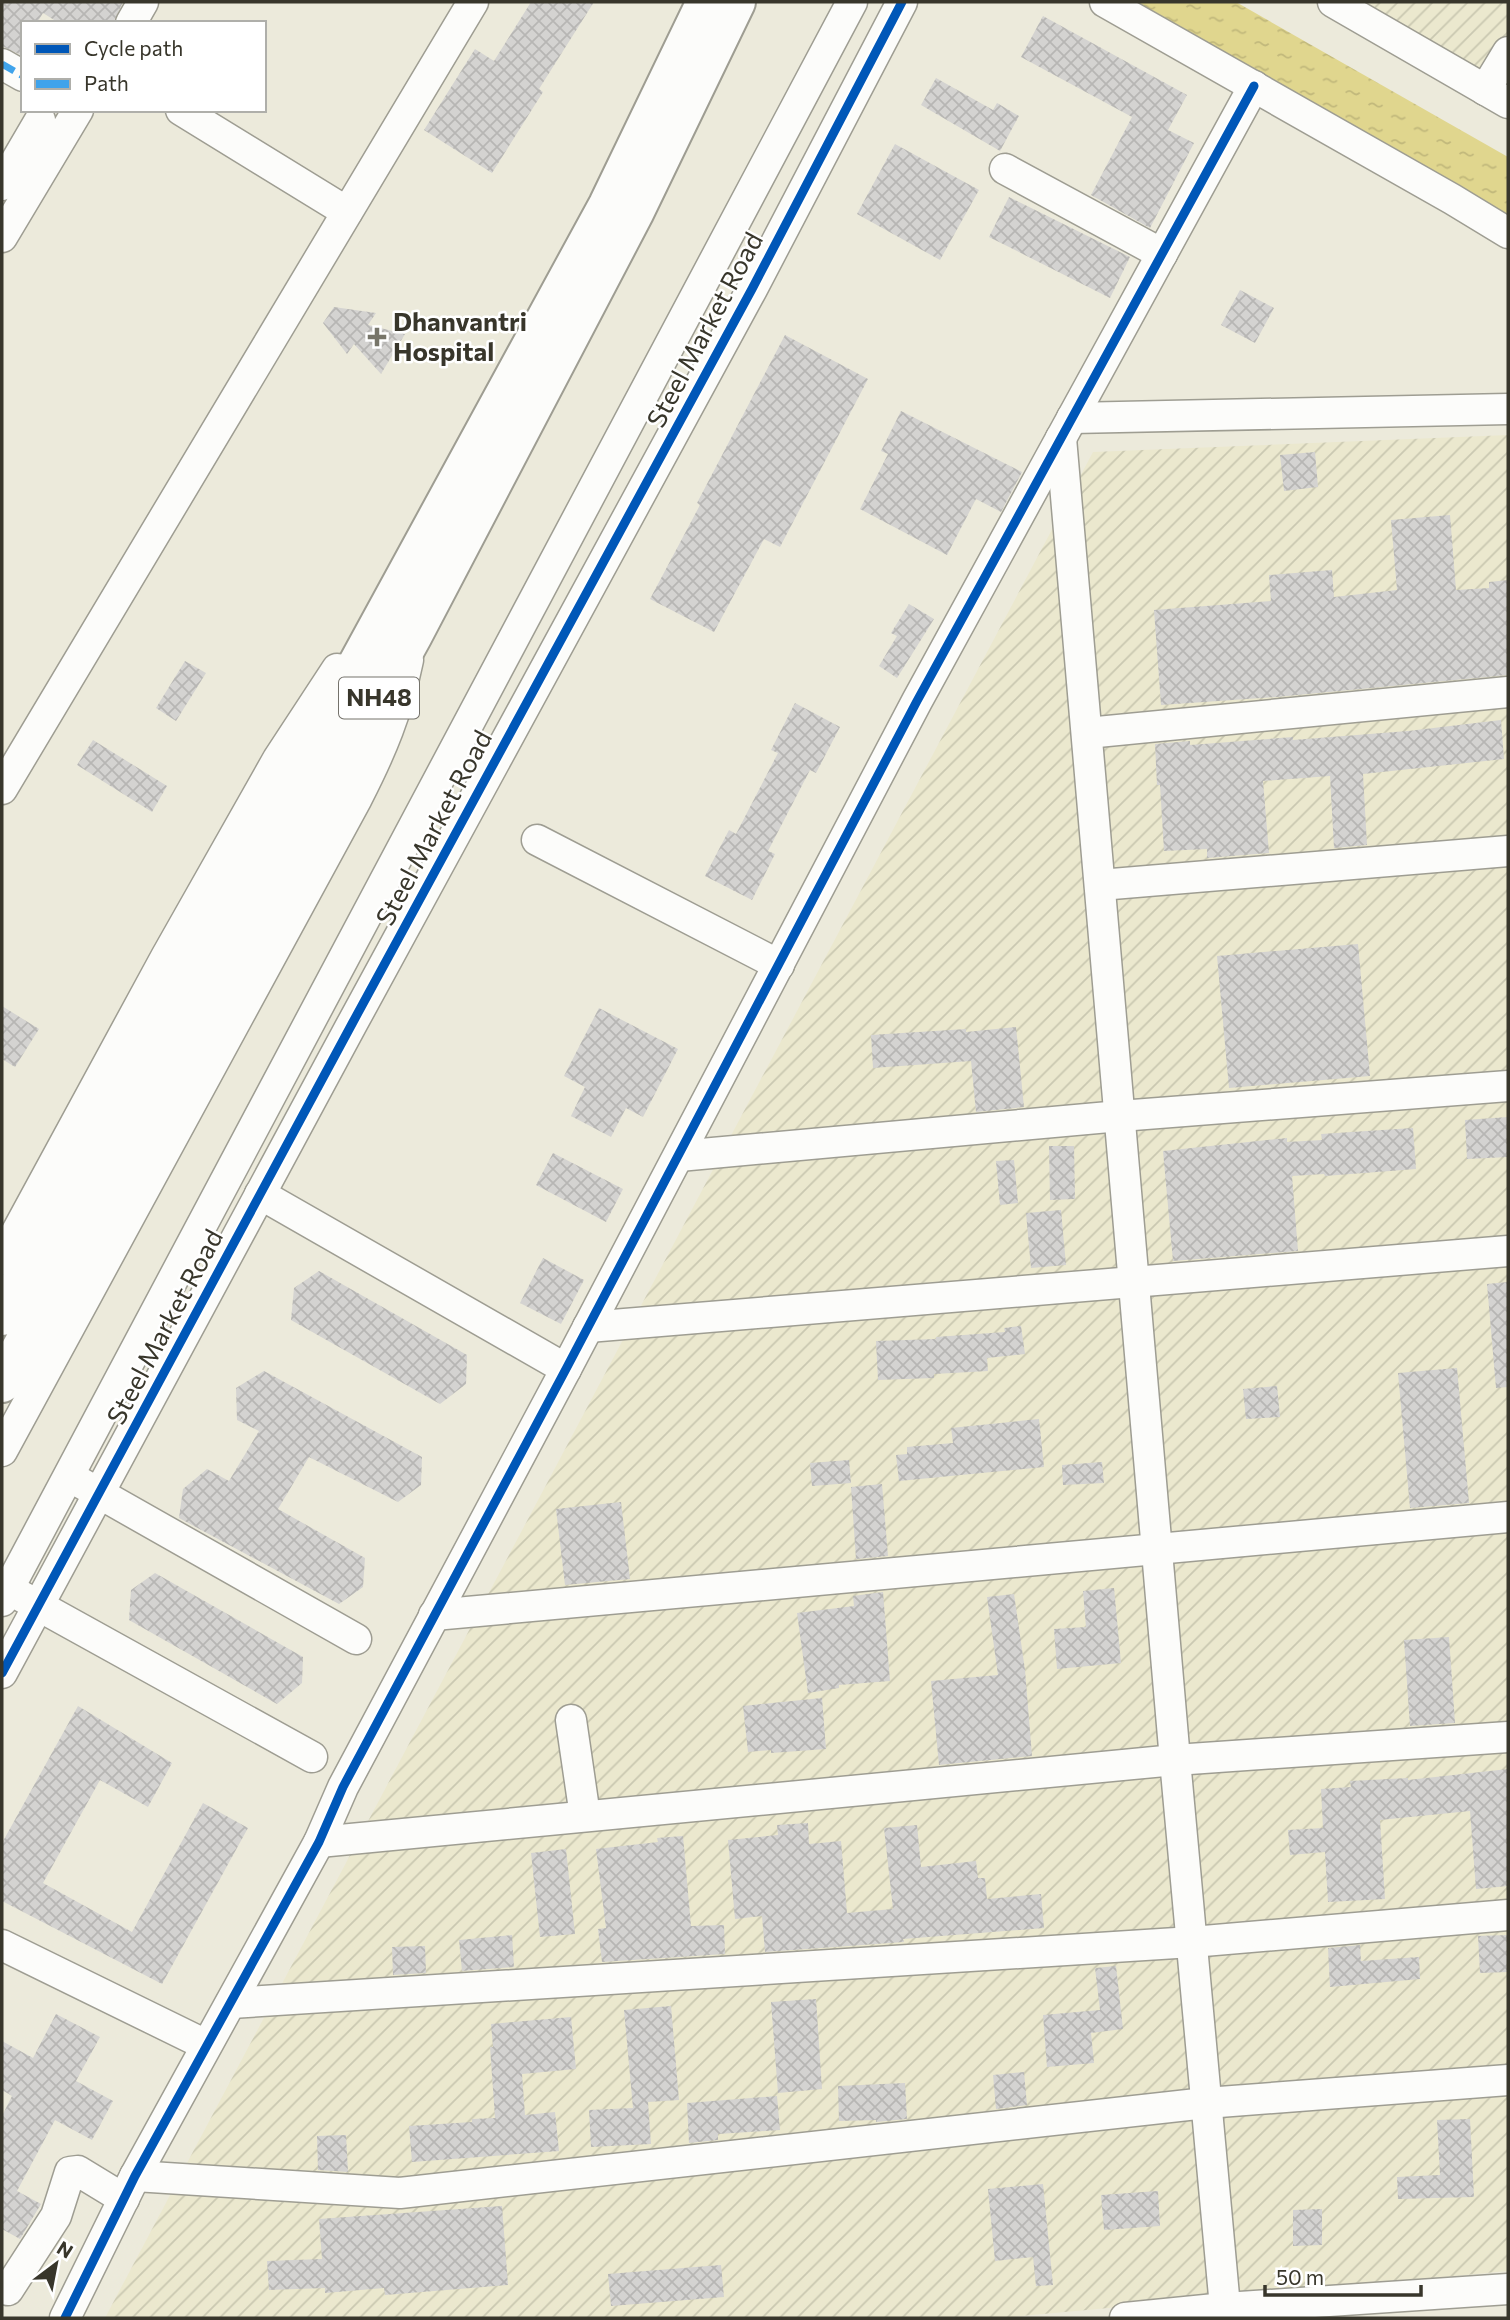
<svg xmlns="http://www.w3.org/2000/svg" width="1510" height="2320" font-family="Commissioner,sans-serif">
	<defs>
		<pattern id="industrial-furrows" width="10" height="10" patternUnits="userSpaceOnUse" patternTransform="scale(1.75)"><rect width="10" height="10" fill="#ebe8ce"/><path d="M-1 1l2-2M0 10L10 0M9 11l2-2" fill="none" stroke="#cac8b1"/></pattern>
		<pattern id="water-ripples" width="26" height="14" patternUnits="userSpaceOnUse" patternTransform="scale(1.75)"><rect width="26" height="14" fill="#e0d68e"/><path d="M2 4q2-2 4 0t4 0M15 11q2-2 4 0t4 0" fill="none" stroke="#c1b87b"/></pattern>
		<pattern id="building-cross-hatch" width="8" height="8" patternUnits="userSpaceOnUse" patternTransform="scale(1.75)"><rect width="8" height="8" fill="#d4d3d1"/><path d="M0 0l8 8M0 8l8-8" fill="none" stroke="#b7b6b4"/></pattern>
	</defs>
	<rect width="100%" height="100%" fill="#eceadb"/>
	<!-- industrial -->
	<g fill="url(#industrial-furrows)">
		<polygon points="1363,2 1508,2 1508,89"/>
		<polygon points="1508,435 1508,2271 1001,2318 105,2318 1093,452"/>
	</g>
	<!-- water -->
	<polygon fill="url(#water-ripples)" points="1134,2 1236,2 1508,157 1508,217"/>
	<!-- building -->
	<g fill="url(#building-cross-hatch)">
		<polygon points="2,2 123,2 113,23 59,23 43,13 37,23 23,23 23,56 2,46"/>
		<polygon points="531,2 594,2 539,89 543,92 492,173 424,130 475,49 494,61"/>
		<polygon points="1043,16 1187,95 1168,130 1194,143 1150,228 1091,195 1132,117 1021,57"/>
		<polygon points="936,78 993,110 997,103 1019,116 1000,151 921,105"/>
		<polygon points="895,144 979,190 940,260 857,214"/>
		<polygon points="1009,197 1130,257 1110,298 989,237"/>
		<polygon points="1240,290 1274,308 1255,343 1221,325"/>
		<polygon points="334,307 376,313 368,325 405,334 381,374 354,344 347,354 323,323"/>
		<polygon points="785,335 868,379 780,547 764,539 714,632 650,599 700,505 697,503"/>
		<polygon points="901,411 1022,472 1001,512 976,499 947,555 860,509 888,454 881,451"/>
		<polygon points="1315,452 1318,487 1284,491 1280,455"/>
		<polygon points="1450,515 1456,590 1489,588 1489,582 1508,580 1508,675 1277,697 1161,705 1154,610 1271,601 1269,575 1332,570 1334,597 1397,590 1391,520"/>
		<polygon points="909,604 934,619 897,678 879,666 897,636 891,633"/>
		<polygon points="185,661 206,673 176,721 156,708"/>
		<polygon points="795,703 840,727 816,773 810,770 768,851 775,854 752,900 705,876 729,830 736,834 778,753 771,750"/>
		<polygon points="1501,720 1504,759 1363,774 1367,845 1334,848 1330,776 1263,781 1269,853 1207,858 1207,849 1164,851 1160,785 1157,785 1155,744 1190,741 1190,745 1293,737 1293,740 1408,731"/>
		<polygon points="93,740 167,786 152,812 77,765"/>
		<polygon points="1358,944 1370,1076 1229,1088 1217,956"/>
		<polygon points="2,1006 39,1029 15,1067 2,1059"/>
		<polygon points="599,1008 678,1049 643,1117 626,1108 611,1137 571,1116 585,1087 564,1076"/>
		<polygon points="1016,1027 1024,1107 976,1112 971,1061 873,1068 871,1035 966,1029 966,1032"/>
		<polygon points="1508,1117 1508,1157 1467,1159 1465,1120"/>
		<polygon points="1413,1128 1416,1169 1325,1176 1324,1174 1292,1176 1298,1251 1173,1261 1163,1151 1287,1138 1287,1142 1322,1140 1321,1134"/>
		<polygon points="1049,1146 1074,1146 1075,1199 1050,1200"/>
		<polygon points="553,1153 623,1189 606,1222 536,1185"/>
		<polygon points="1014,1160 1018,1203 1000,1205 996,1161"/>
		<polygon points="1061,1210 1066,1265 1031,1268 1026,1213"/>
		<polygon points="543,1258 584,1280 561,1324 520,1303"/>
		<polygon points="319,1271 467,1355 466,1384 440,1404 291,1320 294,1288"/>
		<polygon points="1508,1282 1508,1387 1496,1388 1487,1284"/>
		<polygon points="1021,1326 1025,1354 987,1358 988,1371 934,1374 934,1378 878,1380 876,1341 936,1339 936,1337 1005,1332 1004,1328"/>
		<polygon points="1457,1368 1469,1503 1410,1508 1398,1373"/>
		<polygon points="264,1371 422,1457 421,1485 398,1502 309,1457 278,1509 365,1558 363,1587 339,1604 179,1518 183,1489 207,1469 229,1481 259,1431 237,1420 236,1388"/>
		<polygon points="1277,1386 1280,1417 1246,1419 1243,1389"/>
		<polygon points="1039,1419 1044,1467 899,1481 896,1455 907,1454 907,1447 953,1443 951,1428"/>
		<polygon points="849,1460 851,1483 812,1486 810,1463"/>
		<polygon points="1102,1462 1104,1483 1063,1485 1062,1465"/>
		<polygon points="882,1484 888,1556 856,1559 851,1487"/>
		<polygon points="621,1502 630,1579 565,1585 556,1509"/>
		<polygon points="155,1573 303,1657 302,1683 277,1704 129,1620 131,1590"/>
		<polygon points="1114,1588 1121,1663 1057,1669 1054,1629 1086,1627 1083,1591"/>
		<polygon points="883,1592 890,1681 839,1685 839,1688 808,1693 797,1613 854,1606 853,1596"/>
		<polygon points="1014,1594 1025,1670 1032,1756 939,1765 931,1681 998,1675 987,1597"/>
		<polygon points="1449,1637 1455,1723 1410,1726 1404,1640"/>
		<polygon points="822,1698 826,1749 771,1753 771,1750 748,1752 743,1706"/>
		<polygon points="78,1706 172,1763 148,1807 100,1780 43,1883 132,1932 203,1803 248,1828 162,1984 2,1901 2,1843"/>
		<polygon points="1508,1769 1508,1886 1476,1889 1470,1811 1380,1820 1385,1899 1328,1902 1325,1852 1290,1855 1288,1830 1323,1828 1321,1789 1351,1787 1350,1781 1408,1778 1408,1780"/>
		<polygon points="808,1823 809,1844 841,1841 847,1913 893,1909 884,1828 917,1825 921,1867 976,1861 978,1878 985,1878 987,1899 1041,1894 1044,1928 903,1939 904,1942 765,1952 762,1916 735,1919 728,1840 778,1835 777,1825"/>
		<polygon points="683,1836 691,1926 724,1925 725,1954 602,1962 598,1929 606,1928 596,1849 658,1842 657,1838"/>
		<polygon points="566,1849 575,1934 540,1937 531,1853"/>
		<polygon points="512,1935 514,1967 462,1971 459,1940"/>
		<polygon points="1508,1935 1508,1972 1480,1973 1478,1936"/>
		<polygon points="1360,1945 1361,1961 1419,1957 1420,1979 1330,1987 1328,1948"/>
		<polygon points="425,1946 426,1973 393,1975 392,1947"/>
		<polygon points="1116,1966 1123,2029 1091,2033 1094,2063 1047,2067 1043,2015 1100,2010 1095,1968"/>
		<polygon points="816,1999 822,2089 778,2093 771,2002"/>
		<polygon points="671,2006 679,2100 648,2102 651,2144 591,2147 589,2110 633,2108 624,2010"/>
		<polygon points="56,2014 100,2037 76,2081 113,2101 92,2140 55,2120 17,2191 41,2204 20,2239 2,2229 2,2116 12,2096 2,2090 2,2041 33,2058"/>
		<polygon points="571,2017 576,2069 522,2074 525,2115 555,2112 559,2151 412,2162 409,2126 472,2122 472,2119 495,2118 490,2047 493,2047 491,2024"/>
		<polygon points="1024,2072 1027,2105 996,2109 993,2075"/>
		<polygon points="905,2083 907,2119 876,2122 876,2120 839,2121 838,2086"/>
		<polygon points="777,2096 780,2130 718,2134 718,2140 689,2143 687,2103"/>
		<polygon points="1470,2119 1474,2197 1398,2199 1397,2177 1440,2175 1437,2120"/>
		<polygon points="346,2135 348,2172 318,2170 317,2136"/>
		<polygon points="1043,2184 1053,2285 1036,2286 1033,2257 995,2261 988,2189"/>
		<polygon points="1158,2191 1160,2226 1104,2230 1101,2195"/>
		<polygon points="502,2206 508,2285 385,2295 384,2288 325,2293 325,2288 269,2290 267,2261 322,2259 319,2219"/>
		<polygon points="1322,2209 1322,2245 1293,2246 1293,2210"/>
		<polygon points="721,2265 724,2297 611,2306 608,2274"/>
	</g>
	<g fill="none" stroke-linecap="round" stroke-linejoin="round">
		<!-- minor casing -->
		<g stroke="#9e9d92" stroke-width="33">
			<g id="minor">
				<polyline points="1105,2 1452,199 1508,233"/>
				<polyline points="1333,2 1508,103"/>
				<polyline points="131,23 143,2"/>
				<polyline points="2,64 23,76"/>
				<polyline points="1485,90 1508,52"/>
				<polyline points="181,110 347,212"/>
				<polyline points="1005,169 1162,254"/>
				<polyline points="2,185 40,120"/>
				<polyline points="2,237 78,110"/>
				<polyline points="1072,418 1508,409"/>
				<polyline points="1061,438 1175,1760 1226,2318"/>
				<polyline points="1087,733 1508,692"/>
				<polyline points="2,789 473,2"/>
				<polyline points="537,840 779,965"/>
				<polyline points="1100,885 1508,851"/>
				<polyline points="679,1156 1120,1116 1508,1086"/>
				<polyline points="260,1194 566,1369"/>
				<polyline points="2,1259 166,957 278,759 337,669"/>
				<polyline points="588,1327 1508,1251"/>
				<path d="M2 1451 357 798C382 749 397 713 408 660"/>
				<polyline points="81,1483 356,1639"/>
				<polyline points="21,1596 312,1757"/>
				<polyline points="2,1601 852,2"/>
				<polyline points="434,1615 1508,1517"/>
				<polyline points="2,1673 353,1022 752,289 902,2"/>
				<polyline points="571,1720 585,1816"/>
				<polyline points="319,1842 1175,1760 1508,1737"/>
				<polyline points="2,1945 206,2045"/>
				<polyline points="231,2003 1192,1942 1508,1915"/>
				<polyline points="135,2176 400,2193 1206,2103 1508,2080"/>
				<polyline points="2,2288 8,2290 56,2216 70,2172 78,2171 124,2199"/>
				<polyline points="65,2318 135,2176 319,1842 343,1787 566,1369 917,701 1254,86"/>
				<polyline points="1125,2318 1225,2308 1508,2289"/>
			</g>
		</g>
		<!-- highway casing -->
		<g stroke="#9e9d92" stroke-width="42">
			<g id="highway">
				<polyline points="2,1316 608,205 706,2"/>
				<polyline points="2,1383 413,635 634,213 736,2"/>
			</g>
		</g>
		<!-- minor -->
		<use href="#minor" stroke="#fcfcfa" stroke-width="30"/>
		<!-- highway -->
		<use href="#highway" stroke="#fcfcfa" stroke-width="38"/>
		<!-- quiet -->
		<polyline stroke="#3fa3eb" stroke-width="7" stroke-dasharray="14 7" stroke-linecap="butt" points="2,64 23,76"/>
		<!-- cycleway casing -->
		<g stroke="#fff" stroke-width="13">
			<g id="cycleway">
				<polyline points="2,1673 353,1022 752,289 902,2"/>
				<polyline points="65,2318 135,2176 319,1842 343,1787 566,1369 917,701 1254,86"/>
			</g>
		</g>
		<!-- cycleway -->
		<use href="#cycleway" stroke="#0057b8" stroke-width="9"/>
	</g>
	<!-- markers -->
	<path fill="#777569" stroke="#fff" stroke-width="2.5" d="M373.5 326.5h7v7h7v7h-7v7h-7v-7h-7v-7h7z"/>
	<g text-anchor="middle" stroke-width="5" stroke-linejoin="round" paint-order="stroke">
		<!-- shield labels -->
		<rect fill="#fff" stroke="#74726b" stroke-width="2" x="339" y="677.5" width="80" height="41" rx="5"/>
		<g font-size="24" font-weight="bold" fill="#38362b">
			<text x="379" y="706">NH48</text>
		</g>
		<!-- poi labels -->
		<g font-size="26" font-weight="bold" fill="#38362b" stroke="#fff" text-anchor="start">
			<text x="393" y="331">Dhanvantri<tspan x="393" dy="30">Hospital</tspan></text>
		</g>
		<!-- street labels -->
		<g font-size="26" fill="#38362b" stroke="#fff">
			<text transform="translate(705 330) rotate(-62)" y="9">Steel Market Road</text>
			<text transform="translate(434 828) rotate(-62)" y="9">Steel Market Road</text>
			<text transform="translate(165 1327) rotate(-62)" y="9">Steel Market Road</text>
		</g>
	</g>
	<!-- border -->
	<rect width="1510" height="2320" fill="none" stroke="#38362b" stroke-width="7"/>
	<!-- legend -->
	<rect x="21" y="21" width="245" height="91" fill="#ffffff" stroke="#afafaa" stroke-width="2"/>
	<rect x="35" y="44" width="35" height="10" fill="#0057b8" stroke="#afafaa" stroke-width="2"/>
	<text x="84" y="56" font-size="21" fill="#38362b">Cycle path</text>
	<rect x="35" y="79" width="35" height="10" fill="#3fa3eb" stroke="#afafaa" stroke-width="2"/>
	<text x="84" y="91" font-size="21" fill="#38362b">Path</text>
	<!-- north arrow -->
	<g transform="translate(56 2264) rotate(32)" stroke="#ffffff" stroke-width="5" paint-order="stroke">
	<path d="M0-5L12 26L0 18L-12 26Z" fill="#38362b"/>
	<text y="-10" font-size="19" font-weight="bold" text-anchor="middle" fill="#38362b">N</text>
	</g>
	<!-- scale -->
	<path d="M1265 2285v10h156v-10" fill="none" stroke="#38362b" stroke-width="3.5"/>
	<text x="1276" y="2285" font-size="21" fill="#38362b" stroke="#ffffff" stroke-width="5" paint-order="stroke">50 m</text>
</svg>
